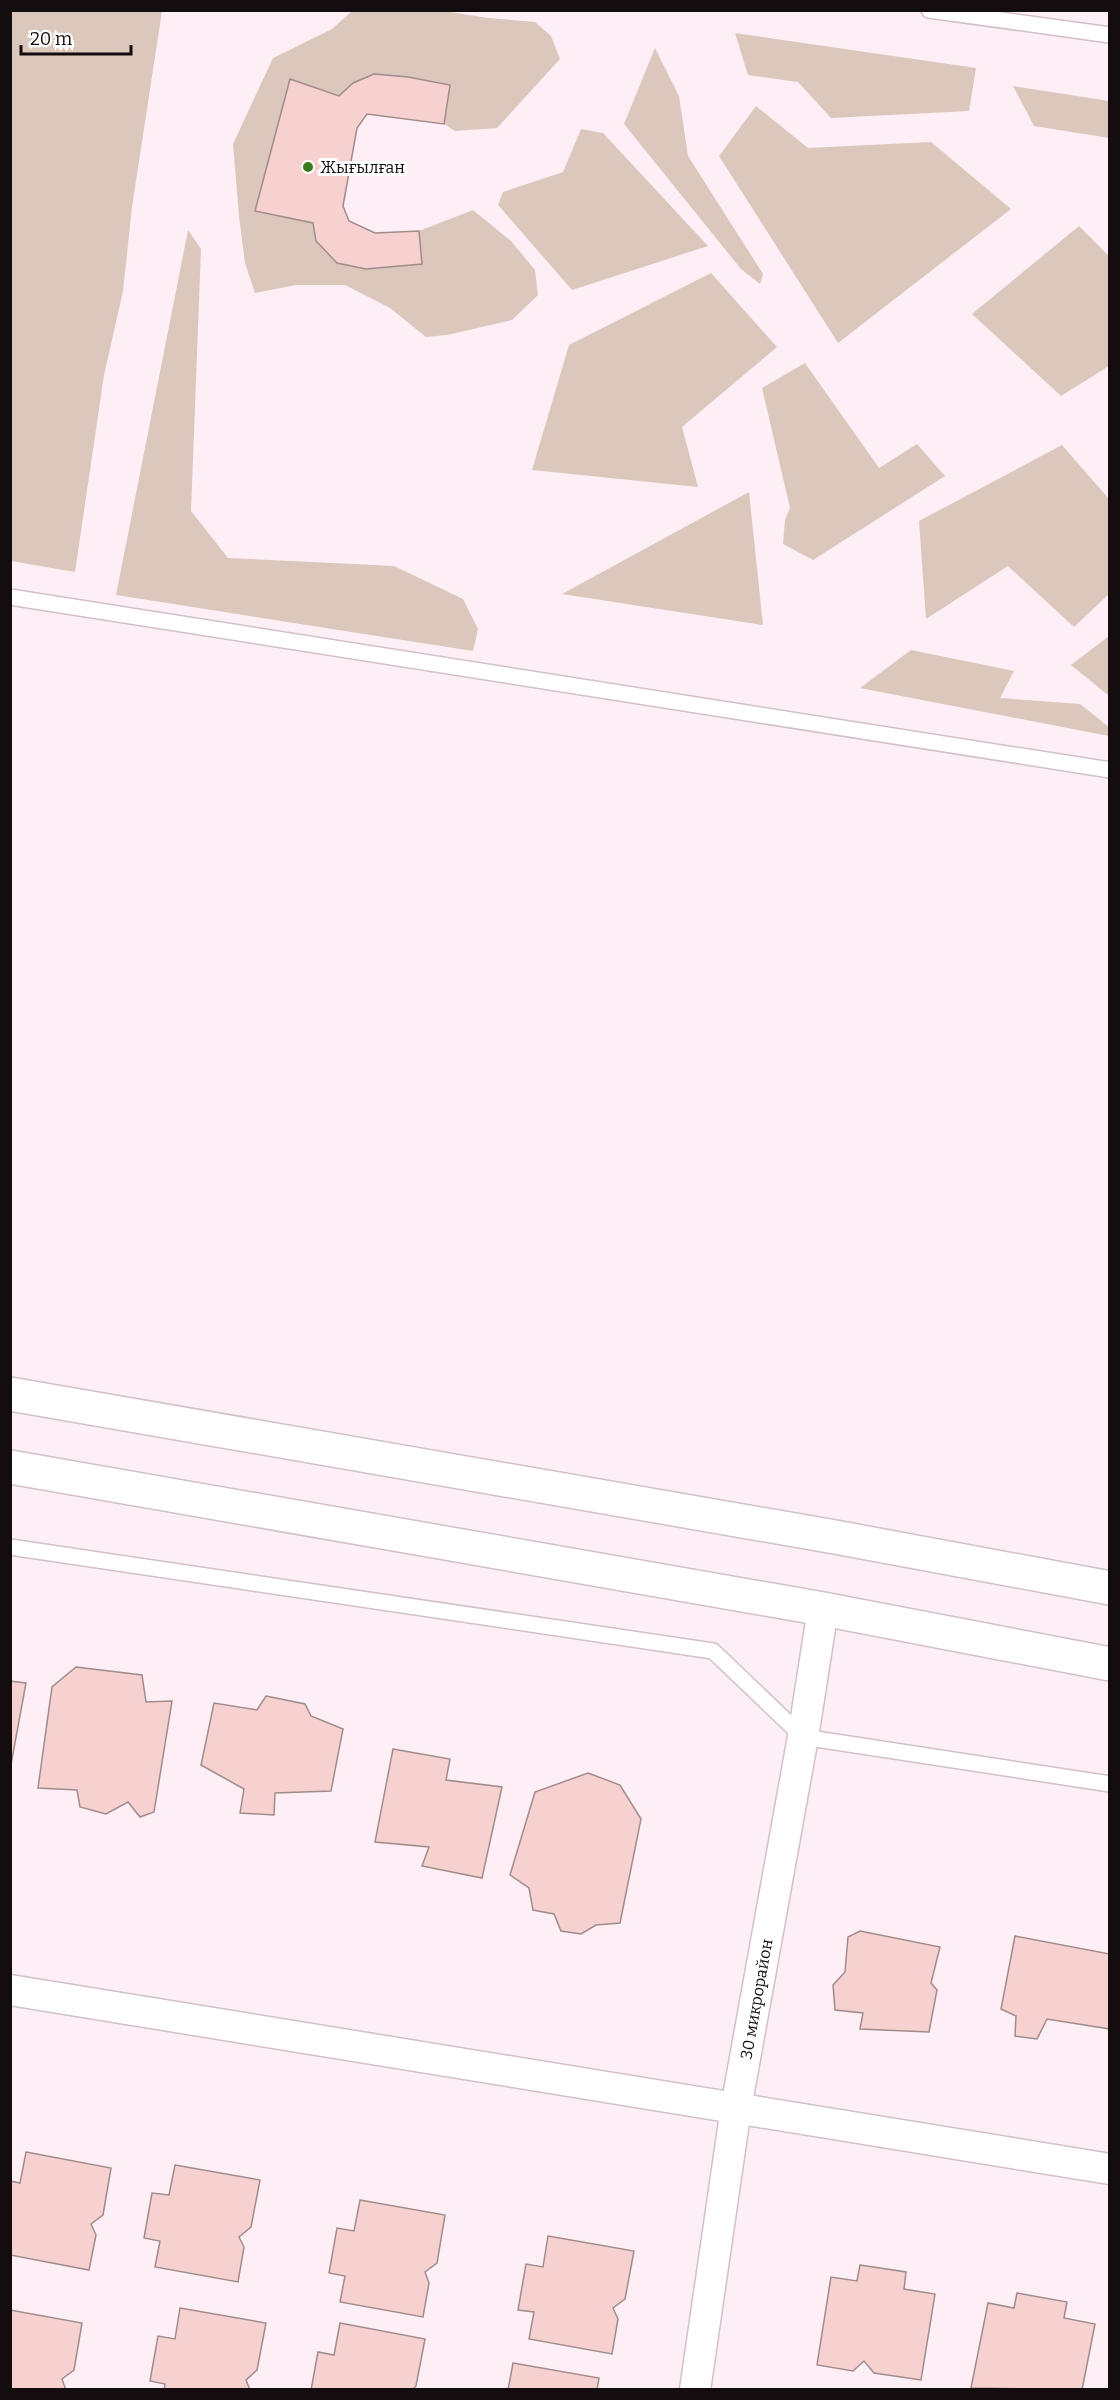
<svg xmlns="http://www.w3.org/2000/svg" width="1120" height="2400" font-family="Bitter,serif">
	<rect width="100%" height="100%" fill="#feeef5"/>
	<!-- green -->
	<g fill="#dbc7bc">
		<polygon points="10,11 162,11 132,207 123,291 104,375 75,572 11,561"/>
		<polygon points="352,11 444,11 488,18 535,22 551,36 560,59 497,128 455,131 444,124 367,114 357,128 343,206 349,221 375,233 419,231 473,210 511,241 535,270 538,295 512,320 447,335 426,337 390,308 345,285 296,285 255,293 245,263 239,216 233,144 273,58 332,29"/>
		<polygon points="735,33 976,68 969,111 831,118 798,82 748,75"/>
		<polygon points="655,48 679,96 688,156 763,274 760,284 741,269 624,124"/>
		<polygon points="1013,86 1109,101 1109,138 1034,126"/>
		<polygon points="756,106 808,148 931,142 1011,209 838,343 719,156"/>
		<polygon points="581,129 603,133 708,246 572,290 498,205 503,192 563,172"/>
		<polygon points="1079,226 1109,256 1109,366 1061,396 972,314"/>
		<polygon points="188,230 201,249 191,511 228,558 394,566 463,599 478,629 473,651 116,595"/>
		<polygon points="711,273 777,347 682,427 698,487 532,470 569,345"/>
		<polygon points="805,363 879,468 917,444 945,476 813,560 783,544 785,520 790,508 762,388"/>
		<polygon points="1062,445 1109,499 1109,594 1074,627 1008,566 926,619 919,521"/>
		<polygon points="749,492 763,625 562,594"/>
		<polygon points="1109,636 1109,696 1071,665"/>
		<polygon points="911,650 1014,671 1000,698 1080,704 1109,727 1109,736 860,688"/>
	</g>
	<!-- building -->
	<g fill="#f7d1d0" stroke="#a18c8c" stroke-width="1.5">
		<polygon points="374,74 408,77 450,85 444,124 367,114 357,128 343,206 349,221 375,233 419,231 422,264 366,269 337,263 316,241 313,223 255,211 290,79 339,96 353,83"/>
		<polygon points="76,1667 142,1675 146,1702 172,1701 154,1812 140,1817 128,1802 106,1814 80,1807 77,1790 38,1788 52,1687"/>
		<polygon points="10,1681 26,1683 10,1770"/>
		<polygon points="266,1696 305,1704 311,1716 343,1729 331,1791 275,1793 274,1815 240,1813 244,1789 201,1765 214,1703 257,1710"/>
		<polygon points="393,1749 450,1759 446,1780 502,1787 482,1878 422,1866 429,1847 375,1842"/>
		<polygon points="588,1773 620,1785 641,1819 620,1923 596,1925 581,1934 561,1931 554,1914 533,1910 529,1888 510,1875 535,1792"/>
		<polygon points="860,1931 940,1947 931,1983 937,1990 929,2032 860,2029 863,2013 835,2010 833,1985 845,1972 848,1937"/>
		<polygon points="1015,1936 1110,1954 1110,2029 1047,2019 1037,2039 1015,2036 1016,2016 1001,2009"/>
		<polygon points="26,2152 111,2168 103,2215 91,2224 96,2235 89,2270 10,2255 10,2181 20,2183"/>
		<polygon points="175,2165 260,2180 251,2227 239,2237 244,2247 238,2282 155,2267 160,2241 144,2238 152,2193 169,2195"/>
		<polygon points="360,2200 445,2215 437,2263 425,2272 429,2283 423,2317 340,2302 345,2276 329,2273 337,2228 354,2231"/>
		<polygon points="548,2236 634,2251 625,2299 613,2308 618,2319 612,2354 529,2339 534,2312 518,2310 526,2264 543,2267"/>
		<polygon points="860,2265 906,2272 904,2289 935,2294 921,2380 874,2373 864,2361 853,2371 817,2365 831,2277 857,2281"/>
		<polygon points="1017,2293 1067,2302 1064,2318 1095,2324 1082,2390 971,2388 988,2303 1014,2308"/>
		<polygon points="180,2308 266,2323 257,2370 246,2380 250,2390 164,2390 165,2384 150,2381 158,2336 175,2339"/>
		<polygon points="10,2310 82,2323 74,2370 62,2379 66,2390 10,2390"/>
		<polygon points="340,2323 425,2339 416,2386 412,2390 311,2390 318,2352 334,2355"/>
		<polygon points="513,2363 599,2378 597,2390 508,2390"/>
	</g>
	<g fill="none" stroke-linecap="round" stroke-linejoin="round">
		<!-- lane casing -->
		<g stroke="#d3c0c8" stroke-width="18">
			<g id="lane">
				<polyline points="929,10 1110,35"/>
				<polyline points="10,597 1110,770"/>
				<polyline points="10,1547 713,1651 803,1737 1110,1784"/>
			</g>
		</g>
		<!-- street casing -->
		<g stroke="#d3c0c8" stroke-width="33">
			<g id="street">
				<polyline points="10,1990 1110,2169"/>
				<polyline points="695,2390 736,2108 803,1737 823,1609"/>
			</g>
		</g>
		<!-- secondary casing -->
		<g stroke="#d3c0c8" stroke-width="36">
			<g id="secondary">
				<polyline points="10,1394 835,1537 1110,1588"/>
				<polyline points="10,1467 823,1609 1110,1664"/>
			</g>
		</g>
		<!-- lane -->
		<use href="#lane" stroke="#fff" stroke-width="15"/>
		<!-- street -->
		<use href="#street" stroke="#fff" stroke-width="30"/>
		<!-- secondary -->
		<use href="#secondary" stroke="#fff" stroke-width="33"/>
	</g>
	<!-- markers -->
	<circle fill="#397c1e" stroke="#fff" stroke-width="2" cx="308" cy="167" r="6"/>
	<g text-anchor="middle" stroke-width="6" stroke-linejoin="round" paint-order="stroke">
		<!-- poi labels -->
		<g font-size="16" fill="#130d0f" stroke="#fff" text-anchor="start">
			<text x="320" y="173">Жығылған</text>
		</g>
		<!-- street labels -->
		<g font-size="16" fill="#130d0f" stroke="#fff">
			<text transform="translate(756 1999) rotate(-80)" y="6">30 микрорайон</text>
		</g>
	</g>
	<!-- border -->
	<rect width="1120" height="2400" fill="none" stroke="#130d0f" stroke-width="24"/>
	<!-- scale -->
	<path d="M21 45v9h110v-9" fill="none" stroke="#130d0f" stroke-width="3"/>
	<text x="30" y="45" font-size="18" fill="#130d0f" stroke="#ffffff" stroke-width="4.5" paint-order="stroke">20 m</text>
</svg>
